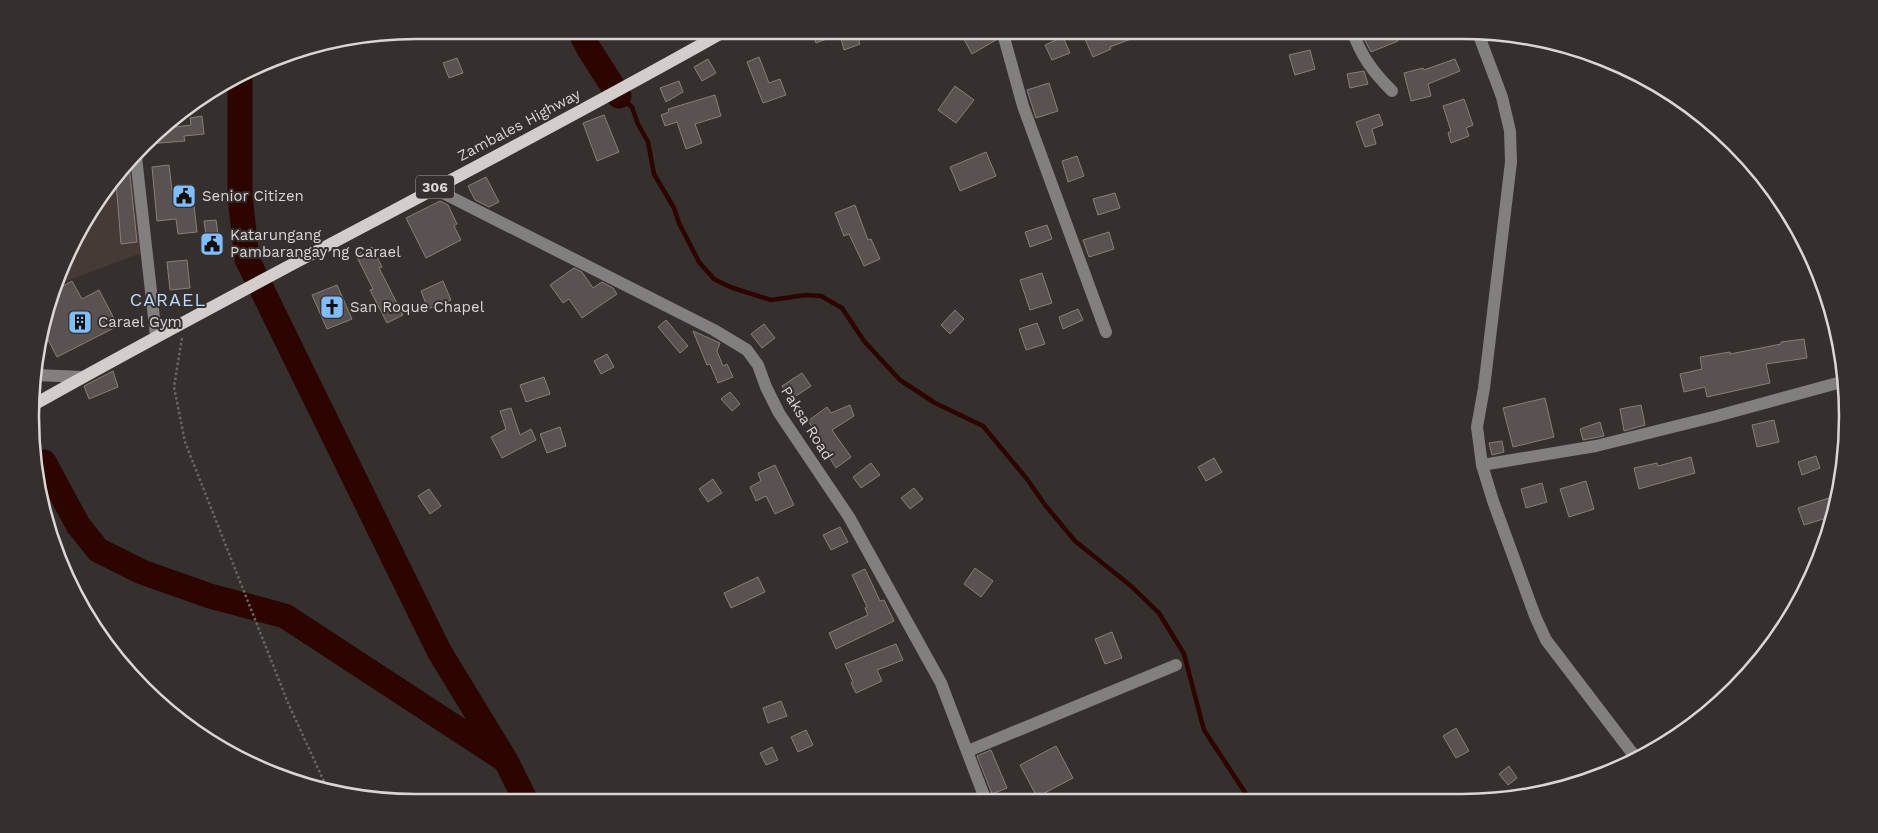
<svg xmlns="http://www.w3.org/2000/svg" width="1878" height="833" font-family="'Work Sans',sans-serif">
	<rect width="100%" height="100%" fill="#352f2d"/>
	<!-- built -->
	<polygon fill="#453a36" points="132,162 141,253 59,284 82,224"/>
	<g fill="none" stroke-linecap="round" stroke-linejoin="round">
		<!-- stream -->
		<polyline stroke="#2c0500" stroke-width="4.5" points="619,96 632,107 638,124 648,142 654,174 674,208 679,223 699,262 714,279 730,287 771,300 806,295 821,296 842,308 864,341 900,380 935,403 983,426 1027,479 1045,505 1075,541 1131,586 1159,613 1184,654 1204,730 1250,800"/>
		<!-- river -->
		<g stroke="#2c0500" stroke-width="25">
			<polyline points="579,30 589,49 619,96"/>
			<polyline points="240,74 240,196 247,259 439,651 506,761 527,803"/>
			<polyline points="34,461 44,462 78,525 98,550 142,572 210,596 285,616 502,758"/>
		</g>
	</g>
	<!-- building -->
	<g fill="#595250" stroke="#867f7c">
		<polygon points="812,30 848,30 848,31 816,43"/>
		<polygon points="959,30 994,30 996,40 972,54"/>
		<polygon points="1105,30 1152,30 1152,31 1110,47 1111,49 1093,57 1085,39"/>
		<polygon points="1372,30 1374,34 1383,30 1393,30 1398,41 1371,52 1362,35"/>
		<polygon points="857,34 860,44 844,50 841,39"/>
		<polygon points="1063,37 1070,53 1052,60 1045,45"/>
		<polygon points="1310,50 1315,69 1295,75 1289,55"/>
		<polygon points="759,57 769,83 780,79 786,95 763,103 747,62"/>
		<polygon points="457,58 463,73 449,78 443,63"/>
		<polygon points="708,59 716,73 702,81 694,67"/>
		<polygon points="1455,59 1460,71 1428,84 1431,96 1411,101 1404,73 1423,68 1424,70"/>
		<polygon points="1364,71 1368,84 1350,88 1347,74"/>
		<polygon points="679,81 683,92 666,102 660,88"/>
		<polygon points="1049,83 1058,111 1036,118 1027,90"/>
		<polygon points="955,86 974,100 956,123 938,110"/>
		<polygon points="715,95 721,116 695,124 702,143 686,149 677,122 665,126 661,115 669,112 668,109"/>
		<polygon points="1464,99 1473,125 1466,128 1469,136 1451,143 1448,133 1451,131 1443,106"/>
		<polygon points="1379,114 1383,125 1372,129 1376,144 1365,147 1356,122"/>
		<polygon points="604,115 619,152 597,161 583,123"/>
		<polygon points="202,116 204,134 184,136 185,141 147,144 159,129 191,125 190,118"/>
		<polygon points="986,152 996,176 960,191 950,167"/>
		<polygon points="1077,156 1084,176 1068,182 1062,161"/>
		<polygon points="169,165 172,190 192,188 197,232 178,234 176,219 157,221 152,167"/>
		<polygon points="129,166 137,242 121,244 116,182"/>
		<polygon points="486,177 499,202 489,207 475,200 468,186"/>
		<polygon points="1115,193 1120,208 1098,215 1093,199"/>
		<polygon points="440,201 448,205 457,224 454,226 461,240 426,258 406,218"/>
		<polygon points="855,205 868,240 871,239 880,259 864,266 849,234 844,236 835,213"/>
		<polygon points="216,220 220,249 208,250 204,221"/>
		<polygon points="1047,225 1052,239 1030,247 1025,232"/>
		<polygon points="1109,232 1114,249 1089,257 1083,240"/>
		<polygon points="372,247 382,267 379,268 403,315 387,323 370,290 373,289 356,255"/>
		<polygon points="187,260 190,288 170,290 167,262"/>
		<polygon points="574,268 582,272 593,288 602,282 613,288 617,294 582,318 569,299 563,303 550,285"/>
		<polygon points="1042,273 1052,303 1030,310 1020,280"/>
		<polygon points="72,281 82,299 99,290 118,326 57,357 42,328 57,289"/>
		<polygon points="443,281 451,300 428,309 421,291"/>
		<polygon points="337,285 352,319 327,329 312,295"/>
		<polygon points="1078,309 1083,320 1063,329 1059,317"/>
		<polygon points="955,310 964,319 950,334 941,325"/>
		<polygon points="666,320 688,346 680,353 658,327"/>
		<polygon points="1037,323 1045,344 1026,350 1019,329"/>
		<polygon points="764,324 775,338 762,348 751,334"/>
		<polygon points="693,331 720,343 717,351 723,366 727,364 733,377 718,383 710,364 707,365"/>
		<polygon points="1804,339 1807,358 1766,364 1770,383 1707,397 1705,387 1684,392 1680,374 1702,369 1700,357 1730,352 1730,354 1781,344 1781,342"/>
		<polygon points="607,354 614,367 601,374 594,361"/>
		<polygon points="113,371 118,387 89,399 84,386"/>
		<polygon points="802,373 811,386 790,400 782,386"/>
		<polygon points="544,377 550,394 526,402 520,385"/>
		<polygon points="730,392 740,404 732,411 721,399"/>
		<polygon points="1545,398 1554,437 1513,447 1503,408"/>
		<polygon points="850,405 854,416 832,430 851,457 836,468 829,457 831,455 808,421 827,407 831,413"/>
		<polygon points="1641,405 1645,425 1624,431 1620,409"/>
		<polygon points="511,408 520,435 531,429 536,440 502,458 491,437 506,429 500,411"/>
		<polygon points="1774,420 1779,442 1757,447 1752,425"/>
		<polygon points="1600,422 1604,436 1583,440 1580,429"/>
		<polygon points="560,427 566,446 547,453 540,434"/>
		<polygon points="1502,441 1504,452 1492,455 1489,443"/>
		<polygon points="1816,456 1820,468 1802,475 1798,462"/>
		<polygon points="1691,457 1695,473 1639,489 1634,468 1657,463 1658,466"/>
		<polygon points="1214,458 1222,472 1206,481 1198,467"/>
		<polygon points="871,463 880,475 861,488 853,477"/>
		<polygon points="775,465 794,505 775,514 766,496 756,501 750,487 761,481 758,473"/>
		<polygon points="713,479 722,493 708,502 699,489"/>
		<polygon points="1586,481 1594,509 1569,517 1560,489"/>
		<polygon points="1542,483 1547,502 1526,508 1521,489"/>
		<polygon points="914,488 923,499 910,509 901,498"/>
		<polygon points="429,489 441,506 430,514 418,496"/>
		<polygon points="1829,498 1833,516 1804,525 1798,508"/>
		<polygon points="840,527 848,542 831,550 823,535"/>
		<polygon points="975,568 993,581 981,597 964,584"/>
		<polygon points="865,569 880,601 884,600 894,621 836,649 829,633 868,615 865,608 867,607 852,575"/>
		<polygon points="758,577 765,592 731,608 724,593"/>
		<polygon points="1112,632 1122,658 1105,664 1095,639"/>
		<polygon points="896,644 903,660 877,670 882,681 856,693 851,683 853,682 845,664"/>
		<polygon points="781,701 787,716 768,723 763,708"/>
		<polygon points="1456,728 1469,751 1456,758 1443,736"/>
		<polygon points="806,730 813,745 798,752 791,737"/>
		<polygon points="1056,746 1073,778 1037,797 1020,765"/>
		<polygon points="772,747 778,760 766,765 760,753"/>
		<polygon points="991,750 1007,788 992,794 977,756"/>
		<polygon points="1509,766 1517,778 1508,785 1499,774"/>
	</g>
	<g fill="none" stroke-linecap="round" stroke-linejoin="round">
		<!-- path -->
		<polyline stroke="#6b6664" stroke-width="2.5" stroke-dasharray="2.5 2.5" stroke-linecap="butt" points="182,338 174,387 185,442 288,703 327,788"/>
		<!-- minor -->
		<g stroke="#827f7e" stroke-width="12">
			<polyline points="1002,30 1023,106 1106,332"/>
			<path d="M1352 30C1361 56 1373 72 1392 91"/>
			<polyline points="1478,33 1502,97 1510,131 1511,162 1484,388 1477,427 1482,465 1493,501 1535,616 1546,640 1636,758"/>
			<polyline points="136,157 156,336"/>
			<polyline points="433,188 714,330 747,350 758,365 766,387 779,413 849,517 941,683 986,801"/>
			<polyline points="36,375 83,377"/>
			<polyline points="1482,465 1596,446 1717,416 1845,381"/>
			<polyline points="968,751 1176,665"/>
		</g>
		<!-- major -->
		<path stroke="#d3cdcb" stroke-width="12" d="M35 404C264 275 499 159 727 30"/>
	</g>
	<!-- icons -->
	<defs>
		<g id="civic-square" transform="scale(1.25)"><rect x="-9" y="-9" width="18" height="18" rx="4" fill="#81bdfa" stroke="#352f2d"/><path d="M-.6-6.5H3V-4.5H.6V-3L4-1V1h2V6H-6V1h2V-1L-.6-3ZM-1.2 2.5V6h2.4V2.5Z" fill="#111"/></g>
		<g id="church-square" transform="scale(1.25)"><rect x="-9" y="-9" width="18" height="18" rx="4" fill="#81bdfa" stroke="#352f2d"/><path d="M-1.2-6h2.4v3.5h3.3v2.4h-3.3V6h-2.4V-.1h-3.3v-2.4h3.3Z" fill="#111"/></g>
		<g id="building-square" transform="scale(1.25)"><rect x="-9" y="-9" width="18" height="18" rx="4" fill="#81bdfa" stroke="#352f2d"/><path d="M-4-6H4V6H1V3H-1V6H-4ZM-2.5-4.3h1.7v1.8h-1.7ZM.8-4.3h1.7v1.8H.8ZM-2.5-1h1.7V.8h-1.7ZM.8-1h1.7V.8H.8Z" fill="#111"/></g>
	</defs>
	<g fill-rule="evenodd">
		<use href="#civic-square" x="184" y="196"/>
		<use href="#civic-square" x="212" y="244"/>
		<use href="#church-square" x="332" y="307"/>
		<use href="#building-square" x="80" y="322"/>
	</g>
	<g text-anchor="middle" stroke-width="4" stroke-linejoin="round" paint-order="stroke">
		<!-- shield labels -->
		<rect fill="#352f2d" stroke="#a8a4a3" stroke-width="1" x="416" y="175.5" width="38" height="23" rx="4"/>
		<g font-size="14" font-weight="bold" fill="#dad6d5">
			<text x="435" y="192">306</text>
		</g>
		<!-- street labels -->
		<g font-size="15" fill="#dad6d5" stroke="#352f2d">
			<text transform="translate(519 125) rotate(-28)" y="5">Zambales Highway</text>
			<text transform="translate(807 423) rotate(58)" y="5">Paksa Road</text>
		</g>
		<!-- poi labels -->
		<g font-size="15" fill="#dad6d5" stroke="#352f2d" text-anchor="start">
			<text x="202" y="201">Senior Citizen</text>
			<text x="230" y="240">Katarungang<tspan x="230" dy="17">Pambarangay ng Carael</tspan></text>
			<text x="350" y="312">San Roque Chapel</text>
			<text x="98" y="327">Carael Gym</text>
		</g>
		<!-- quarter labels -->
		<g font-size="18" letter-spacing="1" fill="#bbdcff" stroke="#352f2d">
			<text x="168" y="306">CARAEL</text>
		</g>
	</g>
	<!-- crop -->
	<path d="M0 0H1878V833H0ZM416 39H1462A377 377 0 0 1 1839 416V417A377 377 0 0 1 1462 794H416A377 377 0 0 1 39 417V416A377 377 0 0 1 416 39Z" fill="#352f2d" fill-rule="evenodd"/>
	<path fill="none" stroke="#dad6d5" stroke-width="2.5" d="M416 39H1462A377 377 0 0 1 1839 416V417A377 377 0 0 1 1462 794H416A377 377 0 0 1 39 417V416A377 377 0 0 1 416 39Z"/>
</svg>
